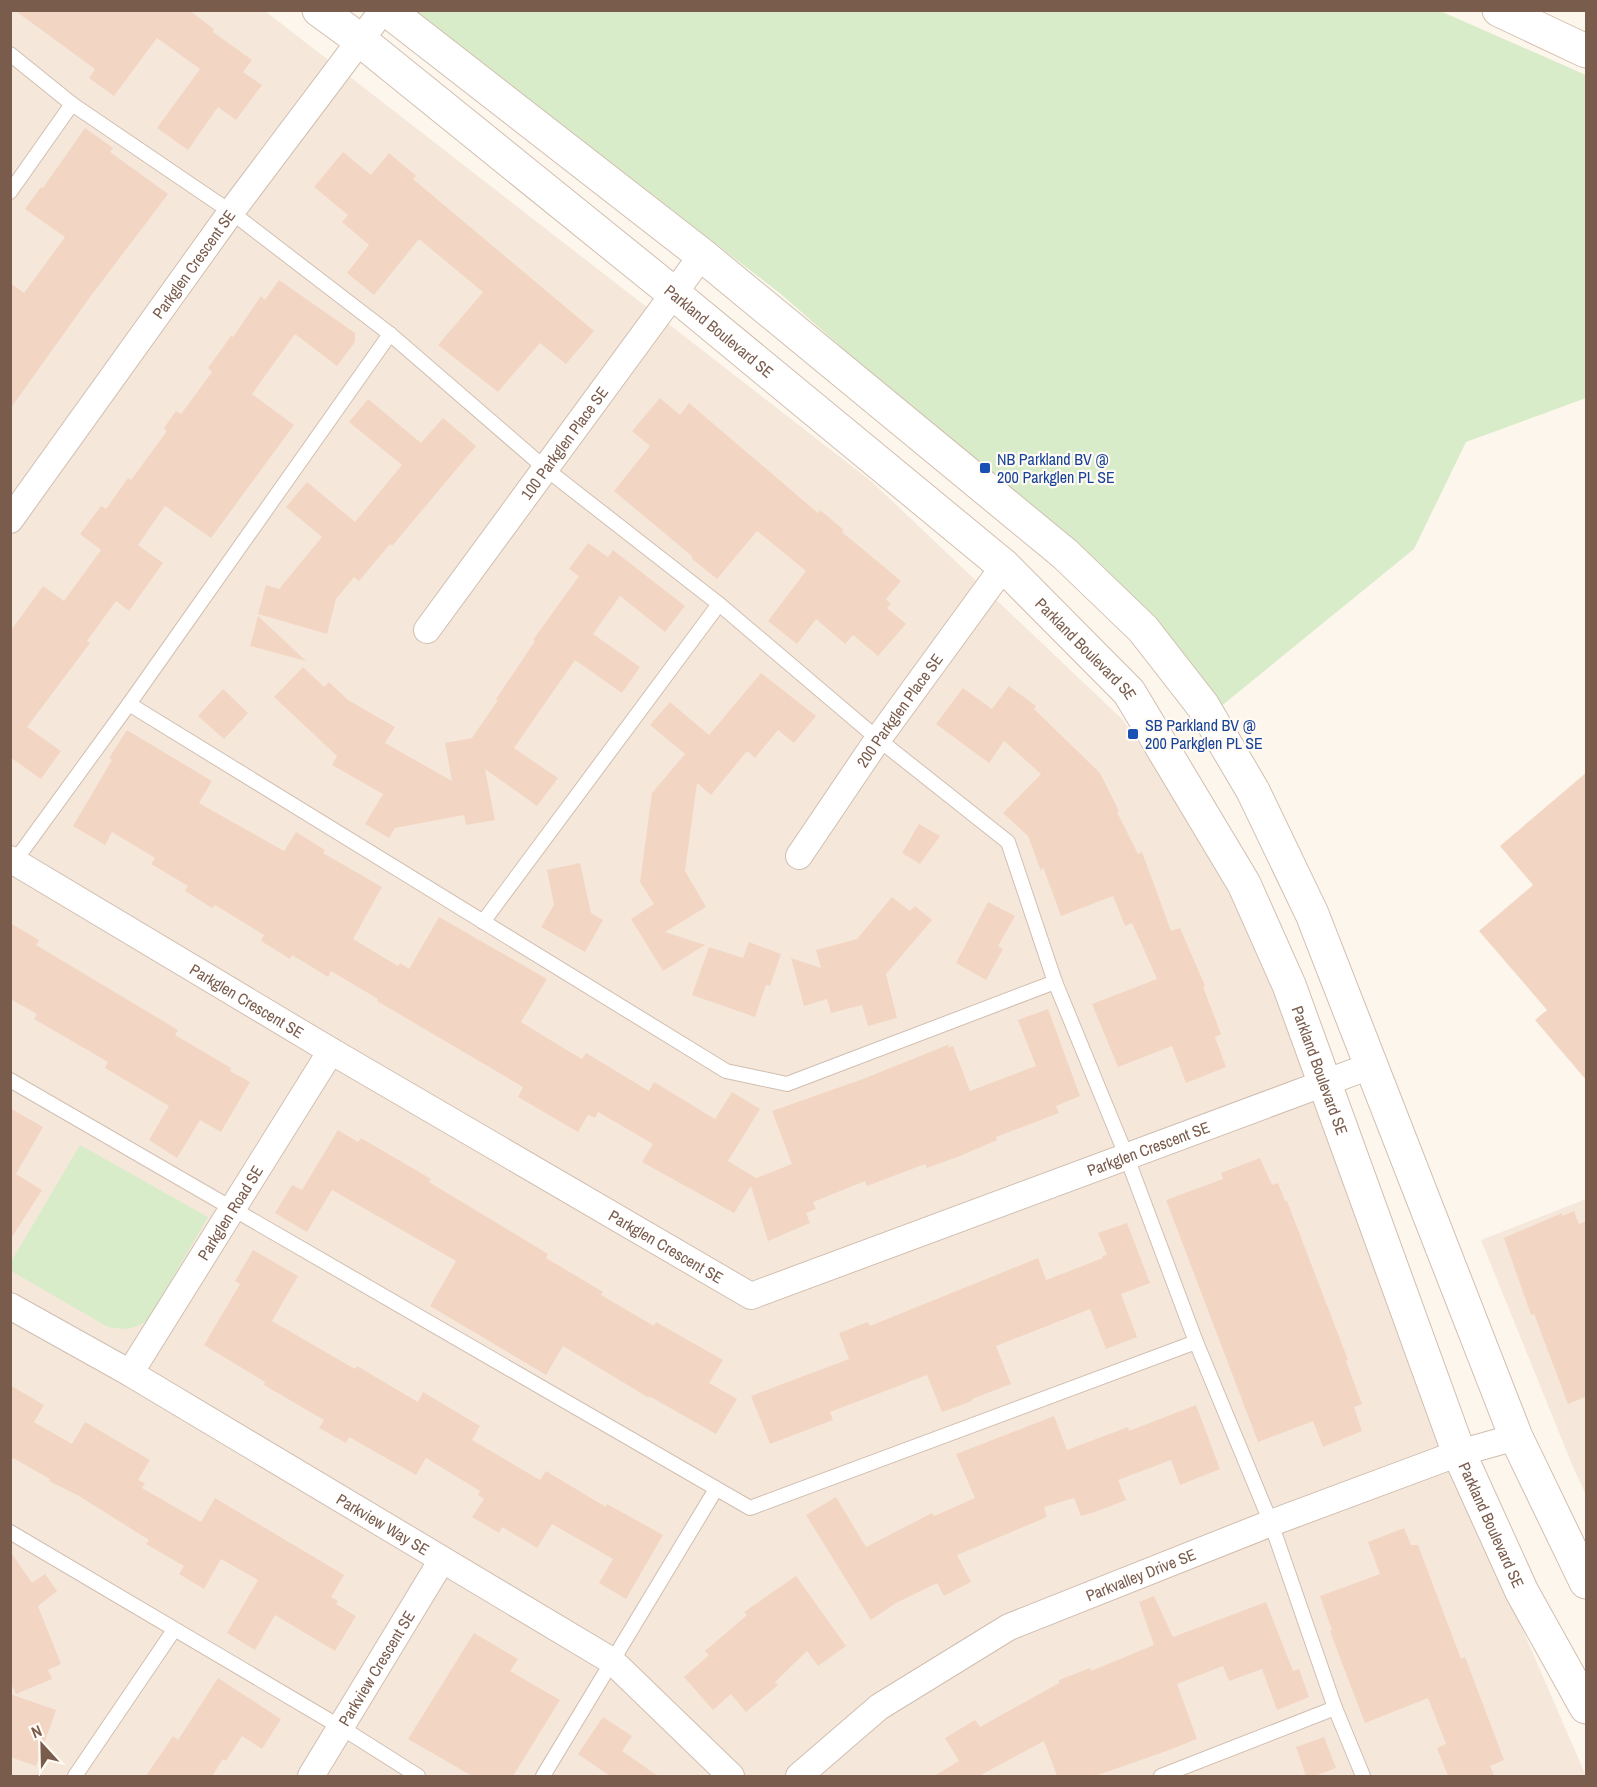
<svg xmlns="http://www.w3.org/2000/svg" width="1597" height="1787" font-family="'Archivo Narrow',sans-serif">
	<rect width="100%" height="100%" fill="#fdf6ec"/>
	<!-- residential -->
	<g fill="#f5e8da">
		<polygon points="11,11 265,11 871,481 1123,720 1238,893 1413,1377 1586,1776 11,1776"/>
		<polygon points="1586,1199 1586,1495 1573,1467 1481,1240"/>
	</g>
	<!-- green -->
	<g fill="#d8ecc9">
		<polygon points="415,11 1440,11 1586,75 1586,398 1466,442 1414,549 1220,707 1079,556 782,295"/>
		<path d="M80 1145 208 1217 148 1320C134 1330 124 1330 108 1327L11 1271V1262Z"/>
	</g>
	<!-- building -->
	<g fill="#f3d5c3">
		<polygon points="14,10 189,10 214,29 213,32 252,60 243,72 262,85 236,120 218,107 188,150 157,128 200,69 157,38 114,96 89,78 95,69"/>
		<polygon points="85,128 113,148 110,152 168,194 90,297 10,409 10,283 24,293 65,237 25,209 41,187 43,188"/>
		<polygon points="343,152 371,175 389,153 416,176 413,179 594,331 566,364 540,343 498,392 438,345 483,292 419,239 374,295 347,273 369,245 342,222 348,215 314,187"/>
		<polygon points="279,280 355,333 355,342 337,366 295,334 252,394 294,425 211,538 165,506 138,545 163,563 129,611 116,601 87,641 90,643 27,727 61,751 41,779 10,757 10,632 43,586 64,601 101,550 80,534 101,506 106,509 128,478 131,480 167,431 164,428 176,411 181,414 212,372 208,368 231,336 233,337 261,296 265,300"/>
		<polygon points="660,398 680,415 689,403 818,513 820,510 844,530 842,532 901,581 886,599 891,604 887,608 906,624 878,656 853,635 845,644 816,619 797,644 768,621 806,571 757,531 717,579 691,558 693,557 614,491 650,446 632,431"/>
		<polygon points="368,399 421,443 443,418 476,446 392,546 390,544 359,581 354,577 336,599 327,634 258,614 266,585 279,589 322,537 286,507 307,482 355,522 402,465 349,422"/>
		<polygon points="588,543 608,557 613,550 685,606 665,632 620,596 593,634 640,667 622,693 575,660 514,748 558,778 537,806 485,769 495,820 466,825 464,815 395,828 389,838 365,824 383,794 332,765 337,756 274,697 303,667 324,687 329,682 348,700 395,727 385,743 452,781 445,743 472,738 498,700 496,699 535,641 533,640 579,576 569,569"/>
		<polygon points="258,616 306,661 250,646"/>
		<polygon points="761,673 816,716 794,743 778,730 755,758 747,751 711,795 697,783 685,871 706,907 665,932 705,945 663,971 631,919 654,904 640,882 652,793 685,754 650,725 670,702 709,735"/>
		<polygon points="1009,686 1036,706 1034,709 1100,773 1119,811 1117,812 1138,854 1142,852 1171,931 1180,928 1205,986 1203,987 1221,1034 1215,1037 1226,1067 1186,1083 1172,1046 1118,1067 1092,1004 1157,979 1132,923 1125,926 1113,896 1061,916 1043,867 1041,871 1028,836 1003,813 1041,774 1004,741 989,763 936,724 963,688 992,709"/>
		<polygon points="223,689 248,713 224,739 198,716"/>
		<polygon points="127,730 212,781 199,803 284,851 296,832 325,850 323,853 382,887 353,939 398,966 400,963 409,969 439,917 547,979 521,1022 547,1038 582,1059 586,1053 649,1091 654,1082 715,1119 732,1092 760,1109 728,1161 756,1178 792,1164 772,1111 863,1079 950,1044 947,1048 953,1046 970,1091 1036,1066 1018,1020 1048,1009 1080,1096 1056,1106 1059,1113 996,1137 997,1140 960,1156 927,1168 925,1164 867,1186 865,1181 813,1202 816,1209 806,1213 810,1223 768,1241 751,1186 734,1213 642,1162 653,1144 598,1112 595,1118 588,1115 578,1132 518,1097 523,1087 377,1001 378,999 331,971 328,977 292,955 290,959 261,941 264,935 215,905 212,908 185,891 188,886 151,864 155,858 112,832 105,845 73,826 112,760 109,758"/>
		<polygon points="1587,772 1587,1081 1535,1020 1547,1010 1479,931 1533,885 1500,846"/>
		<polygon points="919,824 940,836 920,864 902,853"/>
		<polygon points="580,863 591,913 603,920 585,952 541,927 554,905 547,870"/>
		<polygon points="892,897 910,911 915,906 932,920 886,974 897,1018 868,1026 862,1005 831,1013 827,999 804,1006 791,958 821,968 816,950 857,939"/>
		<polygon points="988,902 1015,916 998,946 1003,949 986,980 956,963"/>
		<polygon points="10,923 39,940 36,945 178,1030 175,1035 231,1068 230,1071 250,1082 221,1132 200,1120 177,1158 149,1140 169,1106 105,1068 108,1062 34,1019 37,1014 10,999"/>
		<polygon points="749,942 781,954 770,986 766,985 755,1017 692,995 709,947 743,958"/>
		<polygon points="10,1108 43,1127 16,1174 42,1190 10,1240"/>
		<polygon points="338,1130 358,1142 361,1138 431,1179 429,1182 548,1254 546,1258 603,1292 601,1295 654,1326 656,1322 723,1360 709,1383 737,1399 716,1434 649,1396 649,1398 563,1346 546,1375 430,1306 456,1261 332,1190 307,1232 275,1213 292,1185 302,1190"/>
		<polygon points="1260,1158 1272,1185 1278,1183 1285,1201 1287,1201 1348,1360 1346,1361 1362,1404 1354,1407 1362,1431 1323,1447 1313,1421 1258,1442 1166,1200 1223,1179 1221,1173"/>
		<polygon points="1574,1211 1579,1224 1587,1221 1587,1396 1568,1404 1534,1314 1531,1315 1504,1238 1562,1213 1562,1216"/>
		<polygon points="1127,1223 1150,1283 1121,1294 1137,1337 1106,1349 1090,1309 996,1346 1011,1384 972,1399 972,1401 942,1412 927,1375 830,1412 833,1420 770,1444 751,1396 849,1359 839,1333 868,1322 870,1326 1038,1258 1046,1280 1103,1258 1102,1256 1107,1255 1098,1233"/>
		<polygon points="253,1250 298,1276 272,1321 355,1369 357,1366 418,1402 423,1392 480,1426 472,1440 540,1480 546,1471 606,1507 607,1504 663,1535 626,1599 599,1583 613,1559 552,1524 537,1548 502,1527 499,1533 472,1517 484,1499 478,1495 480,1491 426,1458 416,1475 349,1437 346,1443 319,1428 324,1420 264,1385 265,1382 204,1345 240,1284 235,1281"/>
		<polygon points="10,1385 44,1405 34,1422 72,1444 85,1422 150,1460 138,1480 145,1483 142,1488 201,1522 215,1498 344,1575 331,1597 338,1601 336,1604 356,1616 335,1651 275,1615 255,1650 227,1633 258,1580 221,1559 204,1589 179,1574 184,1566 146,1544 149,1540 79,1496 49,1481 50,1479 13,1458 10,1462"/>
		<polygon points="1196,1405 1220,1469 1180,1485 1171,1460 1118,1480 1126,1500 1095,1512 1081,1516 1074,1498 1044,1507 1047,1517 957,1555 971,1582 944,1596 937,1583 896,1603 871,1620 806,1515 836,1497 866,1547 932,1513 934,1516 975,1498 956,1454 1054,1416 1067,1450 1128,1427 1129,1431"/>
		<polygon points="1404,1528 1411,1545 1418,1545 1461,1659 1465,1657 1504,1760 1490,1766 1494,1776 1448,1776 1437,1748 1446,1744 1428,1698 1365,1723 1342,1663 1330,1631 1332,1630 1320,1596 1380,1574 1368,1542"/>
		<polygon points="10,1551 32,1583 45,1574 57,1591 38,1606 61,1664 48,1670 52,1679 16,1694 10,1681"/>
		<polygon points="796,1576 846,1646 818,1666 807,1651 775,1682 778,1685 746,1712 731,1694 713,1710 684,1677 709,1655 705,1651 747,1615 744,1612"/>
		<polygon points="1154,1596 1173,1637 1266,1602 1293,1671 1299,1669 1309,1697 1277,1710 1262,1669 1229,1681 1223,1666 1177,1684 1197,1739 1161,1753 1095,1776 1057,1776 1044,1741 979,1776 934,1776 959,1761 945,1738 975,1720 980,1727 1059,1683 1059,1680 1090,1668 1091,1671 1154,1645 1139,1602"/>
		<polygon points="474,1633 518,1659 510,1671 560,1700 513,1776 472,1776 408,1739"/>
		<polygon points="218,1678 281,1719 262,1749 242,1736 226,1761 223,1759 212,1776 146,1776 173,1736 178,1740"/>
		<polygon points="10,1694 56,1710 36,1766 10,1757"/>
		<polygon points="603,1717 632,1736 622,1751 658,1776 610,1776 578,1754"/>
		<polygon points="1324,1737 1336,1768 1315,1776 1306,1776 1296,1747"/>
	</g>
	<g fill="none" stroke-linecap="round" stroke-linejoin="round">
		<!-- service casing -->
		<g stroke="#d1beb0" stroke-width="16">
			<g id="service">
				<polyline points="10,54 72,104 231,212 390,334 546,469 719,604 878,739 1008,842 1055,982 1126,1155 1196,1342 1271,1523 1335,1708 1363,1776"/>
				<polyline points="10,192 72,104"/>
				<polyline points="129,704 726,1071 787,1084 1055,982"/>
				<polyline points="12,865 129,704 390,334"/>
				<polyline points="483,922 719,604"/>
				<polyline points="10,1080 750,1508 1196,1342"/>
				<polyline points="10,1532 342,1728 418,1776"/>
				<polyline points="75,1776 174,1630"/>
				<polyline points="543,1776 716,1489"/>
				<polyline points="1161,1776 1335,1708"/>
			</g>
		</g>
		<!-- minor casing -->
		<g stroke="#d1beb0" stroke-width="28">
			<g id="minor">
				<path id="s1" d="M10 520 231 212 383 10"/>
				<path id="s2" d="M427 630 702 255"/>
				<path id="s3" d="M799 856 878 739 1004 566"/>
				<path id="s4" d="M10 859 331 1051 751 1296 1373 1065"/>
				<path id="s5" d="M10 1306 130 1373 612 1661 731 1776"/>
				<path id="s6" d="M130 1373 331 1051"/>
				<path id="s7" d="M311 1776 442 1560"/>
				<path id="s8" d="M799 1776 879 1707 1009 1627 1271 1523 1459 1453 1516 1437"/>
			</g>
		</g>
		<!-- tertiary casing -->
		<g stroke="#d1beb0" stroke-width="35">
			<g id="tertiary">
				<path id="s9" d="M319 10 360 40 673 293 1004 566 1129 692 1244 884 1289 985 1459 1453 1522 1592 1586 1707"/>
				<polyline points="387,10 702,255 1065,554 1143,629 1203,706 1253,791 1312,914 1516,1437 1586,1582"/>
			</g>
		</g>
		<!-- secondary casing -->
		<g stroke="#d6c0b0" stroke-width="35">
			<polyline id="secondary" points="1499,10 1586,51"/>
		</g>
		<!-- service -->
		<use href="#service" stroke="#fff" stroke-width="14"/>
		<!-- minor -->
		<use href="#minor" stroke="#fff" stroke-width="26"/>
		<!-- tertiary -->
		<use href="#tertiary" stroke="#fff" stroke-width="33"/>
		<!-- secondary -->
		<use href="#secondary" stroke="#fff" stroke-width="33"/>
	</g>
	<!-- markers -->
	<g fill="#1a4fb4" stroke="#fffaf3" stroke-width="2">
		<rect x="979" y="462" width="12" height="12" rx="3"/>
		<rect x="1127" y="728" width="12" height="12" rx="3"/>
	</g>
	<g text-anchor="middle" stroke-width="4.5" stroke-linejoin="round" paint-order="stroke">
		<!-- street labels -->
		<g font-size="16" fill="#7a5c4d" stroke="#fffaf3">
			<text dy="6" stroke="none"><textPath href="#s1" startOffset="315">Parkglen Crescent SE</textPath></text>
			<text dy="6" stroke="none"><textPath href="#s9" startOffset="513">Parkland Boulevard SE</textPath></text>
			<text dy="6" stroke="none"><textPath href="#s2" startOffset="232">100 Parkglen Place SE</textPath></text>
			<text dy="6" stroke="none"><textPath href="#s9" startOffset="999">Parkland Boulevard SE</textPath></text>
			<text dy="6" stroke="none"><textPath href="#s3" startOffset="177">200 Parkglen Place SE</textPath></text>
			<text dy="6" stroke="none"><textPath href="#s4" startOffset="276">Parkglen Crescent SE</textPath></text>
			<text dy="6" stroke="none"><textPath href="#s9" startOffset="1485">Parkland Boulevard SE</textPath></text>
			<text dy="6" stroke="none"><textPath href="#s4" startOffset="1284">Parkglen Crescent SE</textPath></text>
			<text dy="6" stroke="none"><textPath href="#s6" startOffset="189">Parkglen Road SE</textPath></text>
			<text dy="6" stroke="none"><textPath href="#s4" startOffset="762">Parkglen Crescent SE</textPath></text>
			<text dy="6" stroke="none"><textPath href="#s5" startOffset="432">Parkview Way SE</textPath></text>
			<text dy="6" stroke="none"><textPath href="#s9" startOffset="1971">Parkland Boulevard SE</textPath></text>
			<text dy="6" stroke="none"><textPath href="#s8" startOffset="400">Parkvalley Drive SE</textPath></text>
			<text dy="6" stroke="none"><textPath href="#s7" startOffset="126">Parkview Crescent SE</textPath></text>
		</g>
		<!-- transit labels -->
		<g font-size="16" fill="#164399" stroke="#fffaf3" text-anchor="start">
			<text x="997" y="465">NB Parkland BV @<tspan x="997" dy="18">200 Parkglen PL SE</tspan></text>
			<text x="1145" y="731">SB Parkland BV @<tspan x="1145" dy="18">200 Parkglen PL SE</tspan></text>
		</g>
	</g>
	<!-- border -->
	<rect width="1597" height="1787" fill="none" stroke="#7a5c4d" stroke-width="24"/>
	<!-- north arrow -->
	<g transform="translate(42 1745) rotate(338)" stroke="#fffaf3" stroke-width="4.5" paint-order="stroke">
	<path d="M0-4.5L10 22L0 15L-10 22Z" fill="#7a5c4d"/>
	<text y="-9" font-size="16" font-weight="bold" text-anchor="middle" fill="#7a5c4d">N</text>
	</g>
</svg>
